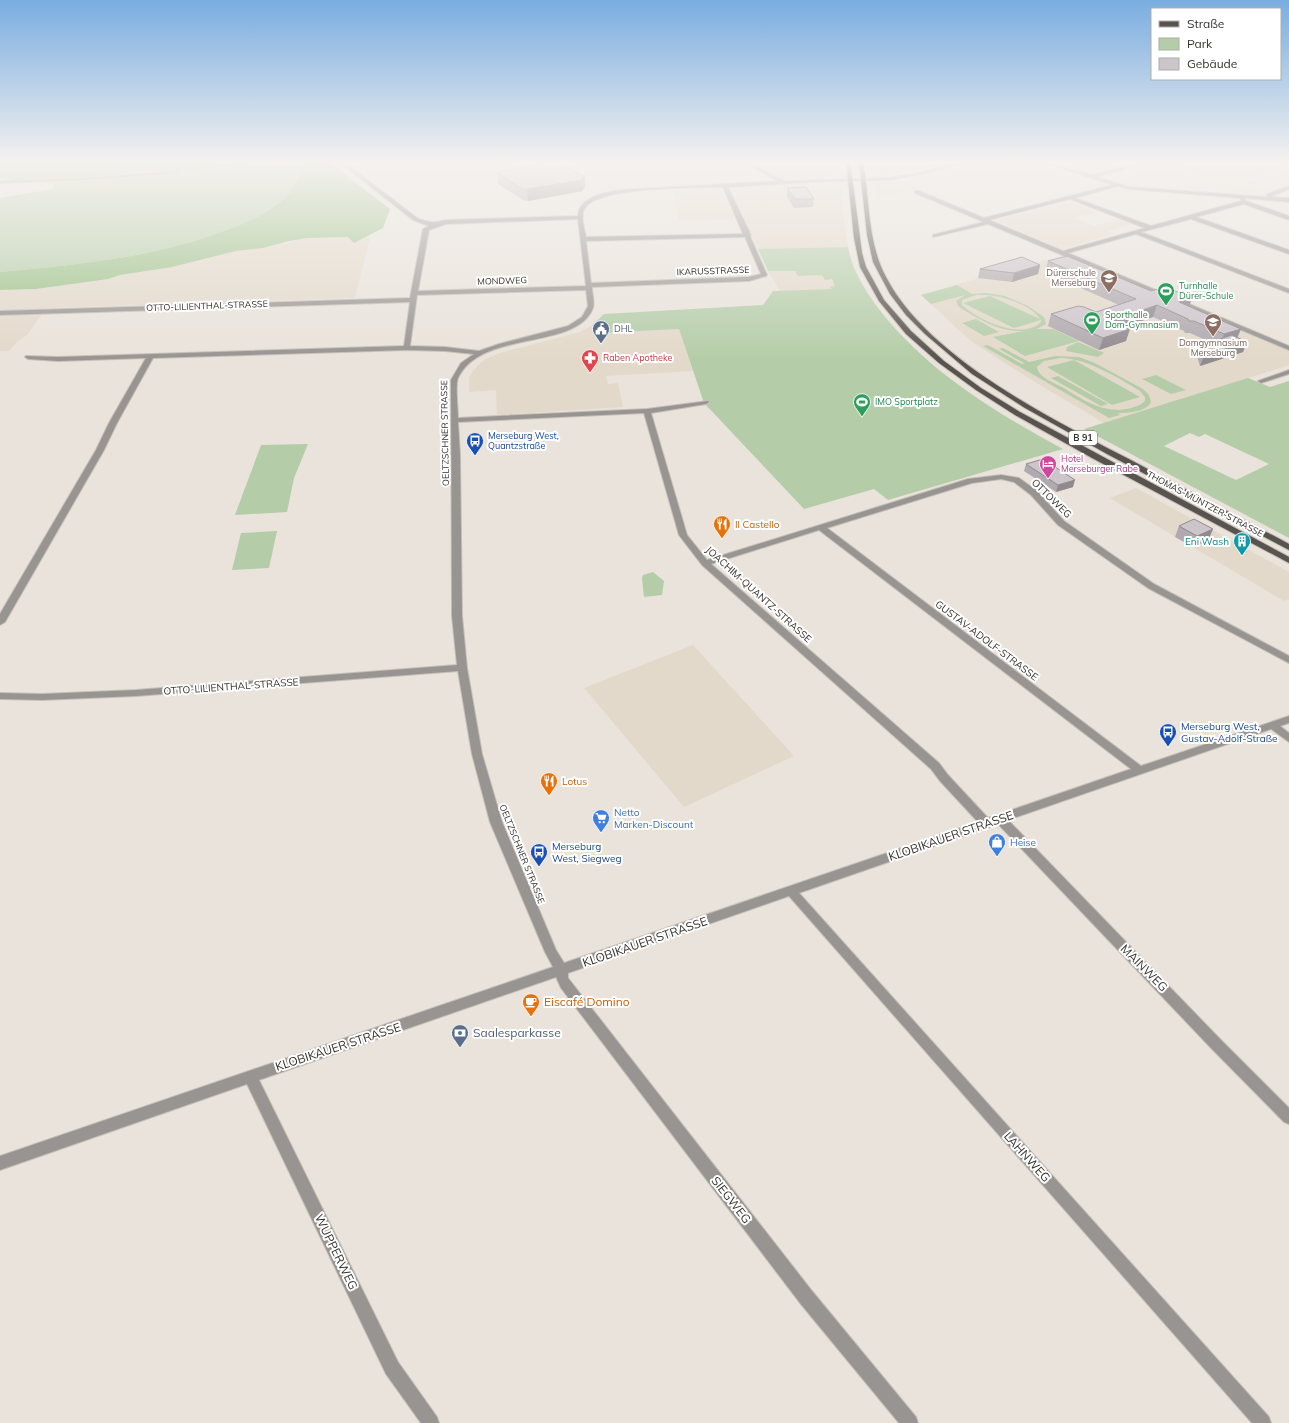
<svg xmlns="http://www.w3.org/2000/svg" width="1289" height="1423" font-family="Mulish,sans-serif">
	<rect width="100%" height="100%" fill="#e9e3db"/>
	<!-- built -->
	<g fill="#e3d9ca">
		<polygon points="751,161 840,161 840,168 839,173 830,176 783,179"/>
		<polygon points="868,161 958,161 912,171 880,174 873,173 870,170"/>
		<polygon points="1209,161 1234,161 1255,167 1261,165 1277,169 1245,180 1256,183 1246,187 1261,191 1250,195 1233,194 1183,169"/>
		<polygon points="900,181 919,189 877,198 874,183"/>
		<polygon points="829,184 838,185 842,187 843,211 848,247 758,249 733,190 740,187"/>
		<polygon points="718,189 721,190 734,219 679,220 673,191"/>
		<polygon points="1070,202 1097,212 1074,218 1094,226 1121,219 1134,224 1108,231 1100,228 1114,234 1062,249 996,221 997,220"/>
		<polygon points="370,237 355,298 46,308 28,334 17,342 9,351 0,351 0,290 36,289 108,279 120,275 194,262 236,251 263,248 308,238"/>
		<polygon points="1061,256 1289,351 1289,365 1106,424 1035,382 972,342 921,295 1014,268"/>
		<polygon points="768,271 795,271 798,276 822,275 832,279 835,286 833,289 780,291"/>
		<polygon points="592,325 597,333 679,329 693,371 606,376 608,384 618,383 623,407 497,415 496,390 469,392 469,377 478,365 487,358 503,352 580,332"/>
		<polygon points="1136,488 1289,572 1289,599 1284,601 1110,498"/>
		<polygon points="693,645 794,756 684,807 584,688"/>
	</g>
	<!-- green -->
	<g fill="#b4cda8" fill-rule="evenodd">
		<path d="M272 161H301L303 167C297 180 292 193 280 202 264 216 243 223 224 231 152 258 75 265 0 272V198L52 189 54 183 178 174Z"/>
		<path d="M848 247C853 274 869 297 886 318 935 376 997 413 1063 449L888 500 874 489 804 509 704 403 679 329 597 333 592 325 604 314 763 305 773 291 832 289 830 287 835 286 832 279 825 280 822 275 798 276 795 271H768L758 249Z"/>
		<path d="M957 285 972 294 986 293 1005 296 1028 306 1044 317 1046 324 1037 329H1053L1079 341 1025 356 993 337 1023 331C999 332 981 320 962 309L958 306 956 301 965 295 931 304 921 295ZM976 295C994 293 1030 303 1040 319L990 296 963 303 1014 328 1041 320V322C1022 341 978 320 962 305V300Z"/>
		<polygon points="976,319 999,332 984,336 962,323"/>
		<polygon points="1078,342 1104,353 1098,357 1066,351 1067,347"/>
		<path d="M988 345 1022 364 1024 363 999 349 1003 348 1029 362 1055 356 1079 357 1095 363 1143 389 1149 395 1151 402C1146 412 1128 413 1118 413L1120 415 1109 418 983 346ZM1061 358C1086 358 1119 378 1140 391L1145 397V401C1141 405 1137 406 1131 408 1105 415 1083 400 1062 387 1054 383 1038 377 1037 367L1044 361Z"/>
		<polygon points="1074,360 1140,397 1112,405 1047,367"/>
		<polygon points="1156,375 1186,390 1171,394 1142,379"/>
		<polygon points="1058,376 1108,404 1101,406 1051,378"/>
		<path d="M1248 378 1270 387 1289 381V538L1084 429ZM1190 433 1199 437 1205 434 1269 464 1236 480 1164 446Z"/>
		<polygon points="308,444 294,478 287,512 235,515 261,445"/>
		<polygon points="277,531 269,568 232,570 241,533"/>
		<polygon points="653,572 664,581 662,595 644,597 642,578 643,575"/>
	</g>
	<!-- forest -->
	<g fill="#9ac186">
		<polygon points="0,161 272,161 178,174 159,171 143,171 89,177 15,180 0,178"/>
		<path d="M301 161H327L390 209 383 228 354 243 348 237 308 238 289 241 263 248 236 251 172 267 120 275 108 279 36 289 0 290V272C75 265 152 258 224 231 243 223 264 216 280 202 292 193 297 180 303 167Z"/>
	</g>
	<g fill="none" stroke-linecap="round" stroke-linejoin="round">
		<!-- street casing -->
		<g stroke="#c5bfb8" stroke-width="2">
			<g id="street">
				<polygon points="171,161 175,161 180,169 178,173 85,180 0,183 0,181 85,178 175,171 176,169"/>
				<path d="M338 161H343L417 218C428 223 435 223 446 220L578 216C578 197 606 192 620 190L778 181 742 161H747L785 181 889 178 922 172 965 161H972L922 174 889 180 832 181 728 187 751 235 750 236 767 275 766 276 749 281 592 287C592 293 595 302 593 308 577 351 481 329 458 378 455 386 458 408 458 418L647 409 708 401 709 402 706 404 651 413 687 535 707 560 968 479 1001 475 1019 478 1037 491 1064 521 1154 584 1289 656V663L1148 588 1058 525 1031 495 1014 482 1001 479 972 483 827 528 1141 766 1289 716V723L1280 726 1289 733V742L1271 729 1008 820 1221 1040 1289 1108V1124L1284 1122 1211 1048 998 824 799 893 1269 1417 1271 1423H1252L789 896 568 973V978L812 1291 916 1417 918 1423H899L800 1303 561 988 556 977 259 1080 398 1362 437 1417 439 1423H421L386 1374 247 1084 0 1170V1156L553 967 545 952 490 822 472 754 458 671 136 696 42 700 0 699V693L42 694 136 690 457 665 452 616 451 380 461 363 474 354 445 351 407 350 153 358 117 423 104 450 5 622 0 625V614L96 450 109 423 146 358 58 361 28 359 25 357 26 356 58 357 404 346 410 302 0 315V311L410 298 423 229 429 226 413 220ZM723 187 743 234 586 237C584 228 580 215 585 208 600 186 696 188 723 187ZM578 219 586 286 418 291 429 230 446 224ZM745 237 761 274 749 277 591 283 586 241ZM586 290 588 306 582 317 568 326 499 344 479 351 445 347 410 346 417 295ZM644 413 679 535 702 565 931 769 940 781 978 822 564 963 556 950 502 822 482 754 467 668 462 616 460 454 458 422ZM819 530 1131 769 988 818 948 775 939 763 711 564Z"/>
				<path d="M1038 161H1044L1092 175 1145 161H1151L1097 177 1129 187 1267 197V194L1289 186V189L1272 196V197L1289 198V202L1245 198 1246 201 1289 216V220L1244 204 1196 217 1289 250V254L1191 219 1141 232 1289 289V293L1136 234 1068 253 1289 346V350L988 224 933 237V235L984 222 915 193V191H919L984 218 1113 185ZM1118 186 1129 189 1240 198 1241 201 1151 226 1075 198ZM1070 199 1145 228 1063 251 989 220Z"/>
				<polygon points="1289,370 1289,374 1261,383 1258,381"/>
			</g>
		</g>
		<!-- primary casing -->
		<g stroke="#c5bfb8" stroke-width="2">
			<g id="primary">
				<polygon points="846,161 850,161 862,253 866,267 884,300 911,331 944,361 981,388 1020,412 1289,557 1289,563 1092,458 1015,415 976,390 939,363 906,334 879,301 860,267 854,238"/>
				<path d="M859 161H863C870 200 867 242 886 277 927 357 1050 418 1127 458 1181 487 1235 515 1289 544V550L1107 454 1025 408 972 374 925 334 906 315 890 294 873 262 867 235Z"/>
			</g>
		</g>
		<!-- street -->
		<use href="#street" fill="#979491" fill-rule="evenodd"/>
		<!-- primary -->
		<use href="#primary" fill="#58534e" fill-rule="evenodd"/>
	</g>
	<!-- wall -->
	<g fill="#b0a9af">
		<polygon points="498,172 585,177 585,188 583,189 583,191 528,201 523,200 498,184 497,173 498,173"/>
		<polygon points="787,188 814,199 813,207 794,208 787,197"/>
		<polygon points="1048,261 1113,275 1189,307 1238,338 1247,342 1243,352 1200,366 1197,356 1200,346 1210,342 1190,333 1185,333 1184,331 1153,317 1127,326 1129,327 1126,341 1099,350 1048,326 1051,314 1096,312 1119,305 1045,272"/>
		<polygon points="1040,265 1038,274 1012,282 978,278 980,269"/>
		<polygon points="1026,464 1073,487 1056,492 1024,471"/>
		<polygon points="1179,526 1208,541 1193,547 1175,537"/>
	</g>
	<!-- shaded-wall -->
	<g fill="#908a8f">
		<polygon points="585,177 585,188 583,189 583,191 528,201 527,189 581,179"/>
		<polygon points="1040,265 1038,274 1012,282 1014,273"/>
		<polygon points="1192,298 1188,310 1179,302"/>
		<polygon points="1157,305 1153,317 1110,332 1114,320"/>
		<polygon points="1129,327 1128,329 1130,329 1126,341 1099,350 1103,338"/>
		<polygon points="1241,329 1236,341 1220,346 1224,334"/>
		<polygon points="1247,342 1243,352 1200,366 1204,356"/>
		<polygon points="1075,480 1073,487 1056,492 1058,485"/>
		<polygon points="1213,529 1208,541 1193,547 1197,536"/>
	</g>
	<!-- building -->
	<g fill="#cdc5cc" stroke="#908a8f">
		<polygon points="553,161 557,162 585,177 581,179 582,180 527,189 523,189 497,173 499,173 498,172"/>
		<polygon points="806,187 814,199 795,199 787,188"/>
		<polygon points="1067,256 1101,270 1111,272 1113,275 1151,291 1165,287 1192,298 1179,302 1241,329 1224,334 1194,321 1189,321 1188,319 1157,305 1114,320 1129,327 1127,328 1130,329 1103,338 1051,314 1078,306 1084,307 1096,312 1136,299 1048,261"/>
		<polygon points="1022,257 1040,265 1014,273 980,269"/>
		<polygon points="1232,335 1247,342 1204,356 1200,346"/>
		<polygon points="1043,459 1075,480 1058,485 1026,464"/>
		<polygon points="1194,519 1213,529 1197,536 1179,526"/>
	</g>
	<!-- sky -->
	<linearGradient id="sky" x2="0" y2="1"><stop stop-color="#79ade0"/><stop offset="0.45" stop-color="#f5f2ef"/><stop offset="1" stop-color="#f5f2ef" stop-opacity="0"/></linearGradient>
	<rect width="1289" height="360" fill="url(#sky)"/>
	<!-- icons -->
	<defs>
		<g id="school-pin" transform="scale(0.9)"><path d="M0 17L-7.5 6A9.5 9.5 0 1 1 7.5 6Z" fill="#8d6e63" stroke="#fff"/><path d="M0-5L7-2L0 1L-7-2ZM-4 1L0 2.5L4 1V4Q0 6-4 4Z" fill="#fff"/></g>
		<g id="stadium-pin" transform="scale(0.9)"><path d="M0 17L-7.5 6A9.5 9.5 0 1 1 7.5 6Z" fill="#2e9e5b" stroke="#fff"/><path d="M0-5a6.5 5 0 1 0 0 10a6.5 5 0 1 0 0-10ZM-3.5-1.8h7v3.6h-7Z" fill="#fff"/></g>
		<g id="civic-pin" transform="scale(0.9)"><path d="M0 17L-7.5 6A9.5 9.5 0 1 1 7.5 6Z" fill="#5c6f8a" stroke="#fff"/><path d="M-.6-6.5H3V-4.5H.6V-3L4-1V1h2V6H-6V1h2V-1L-.6-3ZM-1.2 2.5V6h2.4V2.5Z" fill="#fff"/></g>
		<g id="pharmacy-pin" transform="scale(0.9)"><path d="M0 17L-7.5 6A9.5 9.5 0 1 1 7.5 6Z" fill="#e0444e" stroke="#fff"/><path d="M-2-6h4v4h4v4h-4v4h-4v-4h-4v-4h4Z" fill="#fff"/></g>
		<g id="bus-pin" transform="scale(0.9)"><path d="M0 17L-7.5 6A9.5 9.5 0 1 1 7.5 6Z" fill="#1a4fb4" stroke="#fff"/><path d="M-5-6H5V4H4V6H2V4H-2V6H-4V4H-5ZM-3.5-4V0h7V-4ZM-3.5 1.2v1.5H-2V1.2ZM2 1.2v1.5H3.5V1.2Z" fill="#fff"/></g>
		<g id="hotel-pin" transform="scale(0.9)"><path d="M0 17L-7.5 6A9.5 9.5 0 1 1 7.5 6Z" fill="#d1479c" stroke="#fff"/><path d="M-6-4.5h1.5V1H6V5H4.5V3h-9V5H-6ZM-4 0a1.8 1.8 0 1 1 3.6 0ZM.5 0V-2.5h3Q6-2.5 6 0Z" fill="#fff"/></g>
		<g id="restaurant-pin" transform="scale(0.9)"><path d="M0 17L-7.5 6A9.5 9.5 0 1 1 7.5 6Z" fill="#e8710a" stroke="#fff"/><path d="M-5-6h1v4h1v-4h1v4h1v-4h1v5L-1.5 .5V6h-2V.5L-5-1ZM5-6V6H3V1.5H1.5Q1.5-4 5-6Z" fill="#fff"/></g>
		<g id="building-pin" transform="scale(0.9)"><path d="M0 17L-7.5 6A9.5 9.5 0 1 1 7.5 6Z" fill="#0f9aa8" stroke="#fff"/><path d="M-4-6H4V6H1V3H-1V6H-4ZM-2.5-4.3h1.7v1.8h-1.7ZM.8-4.3h1.7v1.8H.8ZM-2.5-1h1.7V.8h-1.7ZM.8-1h1.7V.8H.8Z" fill="#fff"/></g>
		<g id="supermarket-pin" transform="scale(0.9)"><path d="M0 17L-7.5 6A9.5 9.5 0 1 1 7.5 6Z" fill="#3f7fe0" stroke="#fff"/><path d="M-6-5.5h2.5l.6 2H6L4.5 2H-2.5L-4.4-4H-6ZM-1.5 3.2a1.3 1.3 0 1 0 .1 0ZM3 3.2a1.3 1.3 0 1 0 .1 0Z" fill="#fff"/></g>
		<g id="shop-pin" transform="scale(0.9)"><path d="M0 17L-7.5 6A9.5 9.5 0 1 1 7.5 6Z" fill="#3f7fe0" stroke="#fff"/><path d="M-5-2.5h2.3a2.7 3.5 0 0 1 5.4 0H5L5.5 6h-11ZM-1.5-2.5h3a1.5 2.3 0 0 0-3 0Z" fill="#fff"/></g>
		<g id="cafe-pin" transform="scale(0.9)"><path d="M0 17L-7.5 6A9.5 9.5 0 1 1 7.5 6Z" fill="#e8710a" stroke="#fff"/><path d="M-5.5-4.5H6V0H3Q3 3.5 0 3.5H-2.5Q-5.5 3.5-5.5 0ZM3-3.2v2h1.7v-2ZM-6 4.5H4V6H-6Z" fill="#fff"/></g>
		<g id="bank-pin" transform="scale(0.9)"><path d="M0 17L-7.5 6A9.5 9.5 0 1 1 7.5 6Z" fill="#5c6f8a" stroke="#fff"/><path d="M-6-4H6V4H-6ZM0-2.3a2.3 2.3 0 1 0 0 4.6a2.3 2.3 0 1 0 0-4.6Z" fill="#fff"/></g>
	</defs>
	<g fill-rule="evenodd">
		<use href="#school-pin" x="1109" y="278"/>
		<use href="#stadium-pin" x="1166" y="291"/>
		<use href="#stadium-pin" x="1092" y="320"/>
		<use href="#school-pin" x="1213" y="322"/>
		<use href="#civic-pin" x="601" y="329"/>
		<use href="#pharmacy-pin" x="590" y="358"/>
		<use href="#stadium-pin" x="862" y="402"/>
		<use href="#bus-pin" x="475" y="441"/>
		<use href="#hotel-pin" x="1048" y="464"/>
		<use href="#restaurant-pin" x="722" y="524"/>
		<use href="#building-pin" x="1242" y="541"/>
		<use href="#bus-pin" x="1168" y="732"/>
		<use href="#restaurant-pin" x="549" y="781"/>
		<use href="#supermarket-pin" x="601" y="818"/>
		<use href="#shop-pin" x="997" y="842"/>
		<use href="#bus-pin" x="539" y="852"/>
		<use href="#cafe-pin" x="531" y="1002"/>
		<use href="#bank-pin" x="460" y="1033"/>
	</g>
	<g text-anchor="middle" stroke-width="4" stroke-linejoin="round" paint-order="stroke">
		<!-- far-street labels -->
		<g font-size="9" fill="#33312e" stroke="#fff">
			<text transform="translate(713 271) rotate(-2)" y="3">IKARUSSTRASSE</text>
			<text transform="translate(502 281) rotate(-2)" y="3">MONDWEG</text>
			<text transform="translate(207 306) rotate(-2)" y="3">OTTO-LILIENTHAL-STRASSE</text>
			<text transform="translate(445 433) rotate(-91)" y="3">OELTZSCHNER STRASSE</text>
			<text transform="translate(1205 504) rotate(28)" y="3">THOMAS-MÜNTZER-STRASSE</text>
			<text transform="translate(522 854) rotate(68)" y="3">OELTZSCHNER STRASSE</text>
		</g>
		<!-- far-education labels -->
		<g font-size="9" fill="#785e54" stroke="#fff" text-anchor="end">
			<text x="1096" y="276">Dürerschule<tspan x="1096" dy="10">Merseburg</tspan></text>
			<text x="1213" y="346" text-anchor="middle">Domgymnasium<tspan x="1213" dy="10">Merseburg</tspan></text>
		</g>
		<!-- far-leisure labels -->
		<g font-size="9" fill="#27864d" stroke="#fff" text-anchor="start">
			<text x="1179" y="289">Turnhalle<tspan x="1179" dy="10">Dürer-Schule</tspan></text>
			<text x="1105" y="318">Sporthalle<tspan x="1105" dy="10">Dom-Gymnasium</tspan></text>
			<text x="875" y="405">IMO Sportplatz</text>
		</g>
		<!-- far-service labels -->
		<g font-size="9" fill="#4e5e75" stroke="#fff" text-anchor="start">
			<text x="614" y="332">DHL</text>
		</g>
		<!-- far-health labels -->
		<g font-size="9" fill="#be3a42" stroke="#fff" text-anchor="start">
			<text x="603" y="361">Raben Apotheke</text>
		</g>
		<!-- far-transit labels -->
		<g font-size="9" fill="#164399" stroke="#fff" text-anchor="start">
			<text x="488" y="439">Merseburg West,<tspan x="488" dy="10">Quantzstraße</tspan></text>
		</g>
		<!-- shield labels -->
		<rect fill="#fff" stroke="#706f6d" stroke-width="1" x="1069" y="431" width="28" height="14" rx="3"/>
		<g font-size="9" font-weight="bold" fill="#33312e">
			<text x="1083" y="441">B 91</text>
		</g>
		<!-- far-hotel labels -->
		<g font-size="9" fill="#b23c85" stroke="#fff" text-anchor="start">
			<text x="1061" y="462">Hotel<tspan x="1061" dy="10">Merseburger Rabe</tspan></text>
		</g>
		<!-- street labels -->
		<g font-size="10" fill="#33312e" stroke="#fff">
			<text transform="translate(1052 498) rotate(44)" y="4">OTTOWEG</text>
			<text transform="translate(759 594) rotate(42)" y="4">JOACHIM-QUANTZ-STRASSE</text>
			<text transform="translate(987 640) rotate(37)" y="4">GUSTAV-ADOLF-STRASSE</text>
			<text transform="translate(231 686) rotate(-4)" y="4">OTTO-LILIENTHAL-STRASSE</text>
		</g>
		<!-- food labels -->
		<g font-size="10" fill="#c56008" stroke="#fff" text-anchor="start">
			<text x="735" y="528">Il Castello</text>
			<text x="562" y="785">Lotus</text>
		</g>
		<!-- culture labels -->
		<g font-size="10" fill="#0d838f" stroke="#fff" text-anchor="end">
			<text x="1229" y="545">Eni Wash</text>
		</g>
		<!-- transit labels -->
		<g font-size="10" fill="#164399" stroke="#fff" text-anchor="start">
			<text x="1181" y="730">Merseburg West,<tspan x="1181" dy="12">Gustav-Adolf-Straße</tspan></text>
			<text x="552" y="850">Merseburg<tspan x="552" dy="12">West, Siegweg</tspan></text>
		</g>
		<!-- shop labels -->
		<g font-size="10" fill="#366cbe" stroke="#fff" text-anchor="start">
			<text x="614" y="816">Netto<tspan x="614" dy="12">Marken-Discount</tspan></text>
			<text x="1010" y="846">Heise</text>
		</g>
		<!-- near-street labels -->
		<g font-size="12" fill="#33312e" stroke="#fff">
			<text transform="translate(951 836) rotate(-19)" y="4">KLOBIKAUER STRASSE</text>
			<text transform="translate(645 942) rotate(-19)" y="4">KLOBIKAUER STRASSE</text>
			<text transform="translate(1144 968) rotate(45)" y="4">MAINWEG</text>
			<text transform="translate(338 1047) rotate(-18)" y="4">KLOBIKAUER STRASSE</text>
			<text transform="translate(1027 1157) rotate(48)" y="4">LAHNWEG</text>
			<text transform="translate(731 1200) rotate(52)" y="4">SIEGWEG</text>
			<text transform="translate(336 1252) rotate(64)" y="4">WUPPERWEG</text>
		</g>
		<!-- near-food labels -->
		<g font-size="12" fill="#c56008" stroke="#fff" text-anchor="start">
			<text x="544" y="1006">Eiscafé Domino</text>
		</g>
		<!-- near-service labels -->
		<g font-size="12" fill="#4e5e75" stroke="#fff" text-anchor="start">
			<text x="473" y="1037">Saalesparkasse</text>
		</g>
	</g>
	<!-- legend -->
	<rect x="1151" y="8" width="130" height="72" fill="#ffffff" stroke="#adadab"/>
	<rect x="1159" y="21" width="20" height="6" fill="#58534e" stroke="#adadab"/>
	<text x="1187" y="28" font-size="12" fill="#33312e">Straße</text>
	<rect x="1159" y="38" width="20" height="12" fill="#b4cda8" stroke="#adadab"/>
	<text x="1187" y="48" font-size="12" fill="#33312e">Park</text>
	<rect x="1159" y="58" width="20" height="12" fill="#cdc5cc" stroke="#adadab"/>
	<text x="1187" y="68" font-size="12" fill="#33312e">Gebäude</text>
</svg>
